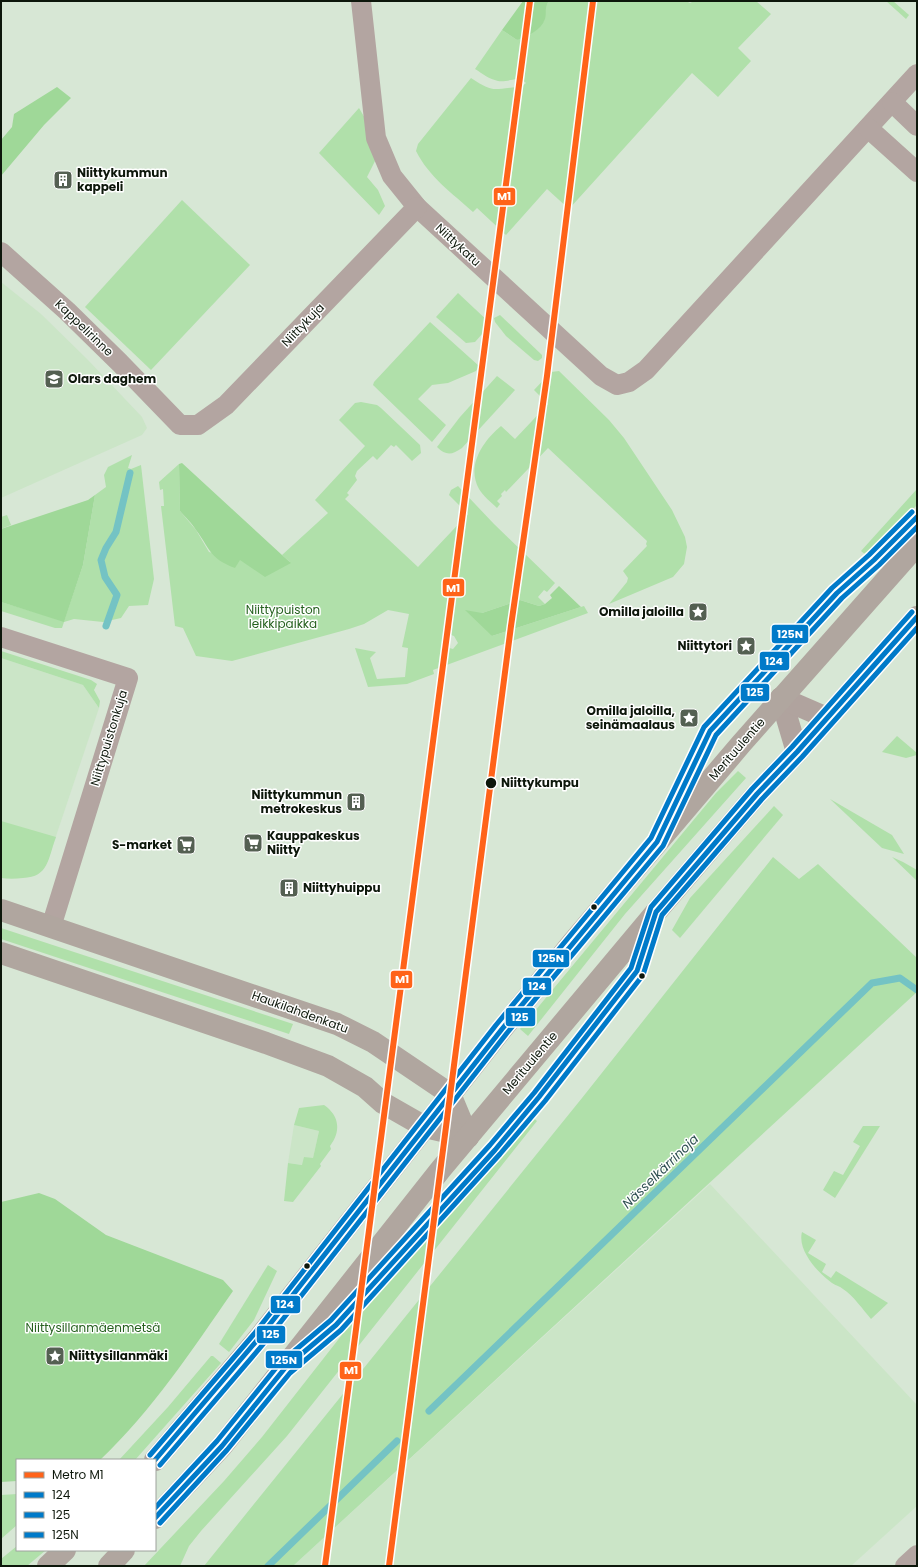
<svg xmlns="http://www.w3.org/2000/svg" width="918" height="1567" font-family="Poppins,sans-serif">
	<rect width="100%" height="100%" fill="#d7e7d5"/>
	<!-- built -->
	<g fill="#cbe5c7">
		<polygon points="1,282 41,314 88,360 142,417 147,428 142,435 1,498"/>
		<polygon points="1,658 83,685 99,708 49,857 1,842"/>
		<polygon points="294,1125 319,1131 313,1158 303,1165 288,1163"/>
		<polygon points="710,1184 917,1405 917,1506 851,1566 293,1566"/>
	</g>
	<!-- green -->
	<g fill="#b0e0aa" fill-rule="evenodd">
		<path d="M549 1H686L690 3 694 1H756L771 14 738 48 751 61 718 97 692 73 569 209 547 189 506 235 477 208 473 212C452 193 429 177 416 151L418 144 471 78C494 93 492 89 517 87L520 88 526 83C519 75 507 83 498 81 489 79 483 74 475 69L502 30 517 40 544 21 546 5Z"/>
		<polygon points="886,1 893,1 909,15 906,19"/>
		<polygon points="359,108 366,120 377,157 367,177 378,190 385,206 379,215 319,153"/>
		<polygon points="182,200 250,265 151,370 85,307"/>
		<polygon points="458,293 491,324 475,342 466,343 436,317"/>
		<polygon points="500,315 542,355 542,358 538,361 534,360 506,336 495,322 494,318"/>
		<polygon points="430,322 479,366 476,371 448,383 432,385 418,399 446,425 432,442 373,385 374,382"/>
		<path d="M559 371 609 420 624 438 672 510 685 537 687 547 684 564 673 577 609 604 627 582 628 578 623 571 647 546 646 544 647 541 548 448 506 492 505 490 501 494 502 496 497 501 500 504 497 508C491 502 483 496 479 489 466 466 483 441 501 426L515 439 548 404 534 390 551 372Z"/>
		<path d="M497 376 515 390 462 448C452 455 446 456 437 447L460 417Z"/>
		<path d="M361 402 377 405 381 408 420 445 421 453 412 461 396 445 394 447 391 445 377 460 373 456 357 471 355 476 357 480 347 493 349 495 345 499 418 567 468 514 449 495 451 490 458 486 494 524 555 583 547 592 544 590 538 597 545 604 539 606 520 600 482 613 492 636 584 606 588 613 433 670 434 674 407 684 368 687 355 648 376 652 370 658 377 679 405 677 408 648 402 647 409 614 388 610 364 624 349 629 232 661 196 656 183 628 175 626 161 506H164L163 489 160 490 159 482 179 464 180 511 196 530 209 552 240 560 290 562 282 555 328 513 315 500 365 446 339 420 355 403ZM451 635 454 636 458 643 453 649 446 647 444 643 447 637Z"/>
		<polygon points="132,455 128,468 131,469 141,465 154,579 148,605 129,606 121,618 103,622 74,619 64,622 62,628 55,628 1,611 1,602 64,621 83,565 95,495 106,487 104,475 108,467"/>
		<polygon points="917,489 917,505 891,532 866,555 861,551"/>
		<polygon points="7,515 11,525 1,529 1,517"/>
		<polygon points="1,651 91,680 97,684 94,690 100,701 99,708 83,685 1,658"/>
		<polygon points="897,736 917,753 917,755 906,758 882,752"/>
		<polygon points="738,771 746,778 625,914 528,1036 520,1029 716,793"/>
		<polygon points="830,799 892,835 904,854 882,848"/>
		<polygon points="774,806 783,815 680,938 672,930 690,898"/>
		<path d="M1 821 56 837C48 858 49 877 23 878 15 879 8 879 1 878Z"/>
		<polygon points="773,857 799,879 818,864 917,958 917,992 293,1566 204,1566 582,1098"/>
		<polygon points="892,857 903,862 917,870 917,881"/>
		<polygon points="1,928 293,1024 289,1034 1,939"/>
		<path d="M324 1105C340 1116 341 1132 330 1146L331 1149 320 1164 321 1166 293 1202 284 1201 288 1163 302 1165 304 1157 313 1158 319 1131 294 1125 299 1108Z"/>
		<polygon points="530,1115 537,1121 287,1436 201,1531 189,1546 180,1566 144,1566 224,1481 262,1437 352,1322 470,1189"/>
		<polygon points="863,1126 880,1126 835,1198 823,1190 834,1171 843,1175 860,1146 853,1142"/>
		<path d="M802 1232 816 1240 808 1253 826 1264 822 1272 831 1278 836 1271 888 1303 871 1319C864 1311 852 1294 843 1289 840 1286 836 1286 832 1283 818 1273 797 1250 802 1232Z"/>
		<polygon points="268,1265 277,1271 254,1320 229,1352 219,1344"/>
		<polygon points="211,1356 213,1356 221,1363 135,1460 119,1460 168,1407"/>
		<polygon points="17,1494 17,1525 1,1539 1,1495"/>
		<polygon points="17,1546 17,1550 46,1550 27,1566 1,1566 1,1559"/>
	</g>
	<!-- forest -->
	<g fill="#9fd898">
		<path d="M523 1H549C544 7 547 13 545 19 541 31 527 36 517 40L502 30Z"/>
		<polygon points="57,87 71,98 44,125 1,176 1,140 12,127 14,114"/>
		<path d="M182 463 282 555 291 563 265 577 240 560 235 568C209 558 211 550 196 530 192 523 185 517 180 511L179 464Z"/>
		<polygon points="95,495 83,565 64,622 1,602 1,529 88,500"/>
		<polygon points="559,586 581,607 492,636 465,610 482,613 520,600 539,606 545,604 552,598 550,595"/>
		<path d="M39 1193 55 1199 106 1235 223 1280 233 1291C192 1350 152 1411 100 1460H17V1481L1 1482V1202Z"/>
	</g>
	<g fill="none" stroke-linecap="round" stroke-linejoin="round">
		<!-- stream -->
		<g stroke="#74c3c4" stroke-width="7">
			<polyline points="106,626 117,595 105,577 101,560 106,548 116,532 130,473"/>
			<polyline points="429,1411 872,983 900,978 917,990"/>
			<polyline points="268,1566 397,1441"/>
		</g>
		<!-- street -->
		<g stroke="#b3a5a1" stroke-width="20">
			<polyline points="361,1 376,138 392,176 417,207 601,376 617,385 629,382 646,370 917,74"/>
			<polyline points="892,102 917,126"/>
			<polyline points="868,128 917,172"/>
			<polyline points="1,252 67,311 120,363 180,425 198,425 226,405 417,207"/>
			<polyline points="1,637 128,678 51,927"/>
			<polyline points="905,1566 917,1555"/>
		</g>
		<!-- secondary -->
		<g stroke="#b0a39e" stroke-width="22">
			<polyline points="781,698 797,752"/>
			<polyline points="781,698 827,718"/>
		</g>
		<!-- primary -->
		<g stroke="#b0a69f" stroke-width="22">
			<polyline points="1,910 337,1024 373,1042 450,1094 468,1137"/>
			<polyline points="1,953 266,1043 328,1066 365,1087 383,1103 425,1127 468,1137"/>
			<polyline points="155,1460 259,1338 502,1029 573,942 741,744 917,545"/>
			<polyline points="155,1518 222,1446 441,1169 656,912 757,794 797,752 917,617"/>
			<polyline points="48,1566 65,1550"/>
			<polyline points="109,1566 124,1550"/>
		</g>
		<!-- bus-1 casing -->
		<g stroke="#fff" stroke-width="8">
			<g id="bus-1">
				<polyline points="155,1460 259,1338 502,1029 657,842 710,731 837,593 874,560 917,517"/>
				<polyline points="155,1518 222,1446 285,1368 336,1325 495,1150 539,1097 637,971 656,912 757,794 797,752 917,617"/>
			</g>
		</g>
		<!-- bus-2 casing -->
		<g stroke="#fff" stroke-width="8">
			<g id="bus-2">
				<polyline points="160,1465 265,1342 507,1033 663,846 716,735 842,598 879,565 917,527"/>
				<polyline points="160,1523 227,1450 290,1373 341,1330 500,1154 545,1101 643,975 662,915 762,799 802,757 917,628"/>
			</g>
		</g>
		<!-- bus-3 casing -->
		<g stroke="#fff" stroke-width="8">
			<g id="bus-3">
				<polyline points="150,1455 254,1334 496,1025 651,838 704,727 832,588 869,555 912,512"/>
				<polyline points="155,1508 217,1441 280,1363 331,1320 490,1145 534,1093 631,968 651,907 752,789 792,747 912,612"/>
			</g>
		</g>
		<!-- bus-1 -->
		<use href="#bus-1" stroke="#007ac9" stroke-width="5"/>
		<!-- bus-2 -->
		<use href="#bus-2" stroke="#007ac9" stroke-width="5"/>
		<!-- bus-3 -->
		<use href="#bus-3" stroke="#007ac9" stroke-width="5"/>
		<!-- metro-1 casing -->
		<g stroke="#fff" stroke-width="9">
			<g id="metro-1">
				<polyline points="325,1566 530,1"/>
				<polyline points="389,1566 511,626 547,376 593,1"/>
			</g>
		</g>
		<!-- metro-1 -->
		<use href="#metro-1" stroke="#ff6319" stroke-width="6"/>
	</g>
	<!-- icons -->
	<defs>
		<g id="building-square" transform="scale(1)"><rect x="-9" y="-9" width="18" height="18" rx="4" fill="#546052" stroke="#fff"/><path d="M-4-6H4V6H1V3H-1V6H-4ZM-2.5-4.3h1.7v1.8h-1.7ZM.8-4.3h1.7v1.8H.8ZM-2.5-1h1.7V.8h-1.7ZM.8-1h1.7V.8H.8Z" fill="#fff"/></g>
		<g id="school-square" transform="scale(1)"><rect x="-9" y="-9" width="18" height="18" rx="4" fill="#546052" stroke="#fff"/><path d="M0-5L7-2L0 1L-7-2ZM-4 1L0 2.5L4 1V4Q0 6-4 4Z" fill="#fff"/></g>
		<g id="sight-square" transform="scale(1)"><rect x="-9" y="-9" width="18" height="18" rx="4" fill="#546052" stroke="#fff"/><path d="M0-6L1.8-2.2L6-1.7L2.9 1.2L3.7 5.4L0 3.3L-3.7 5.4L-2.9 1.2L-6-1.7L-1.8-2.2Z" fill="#fff"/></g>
		<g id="supermarket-square" transform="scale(1)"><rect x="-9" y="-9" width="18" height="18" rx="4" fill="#546052" stroke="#fff"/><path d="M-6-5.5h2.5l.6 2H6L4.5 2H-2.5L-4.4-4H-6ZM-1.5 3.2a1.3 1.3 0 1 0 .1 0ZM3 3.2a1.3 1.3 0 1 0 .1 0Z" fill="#fff"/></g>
	</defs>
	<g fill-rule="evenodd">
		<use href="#building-square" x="63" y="180"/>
		<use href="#school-square" x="54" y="379"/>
		<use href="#sight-square" x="698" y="612"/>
		<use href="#sight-square" x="746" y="646"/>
		<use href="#sight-square" x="689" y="718"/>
		<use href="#building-square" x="356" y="802"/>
		<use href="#supermarket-square" x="253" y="843"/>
		<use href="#supermarket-square" x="186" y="845"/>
		<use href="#building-square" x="289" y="888"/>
		<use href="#sight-square" x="55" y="1356"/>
	</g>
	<!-- markers -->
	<g fill="#0d170b" stroke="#fff" stroke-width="1.5">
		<circle cx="491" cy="783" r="6"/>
		<circle cx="594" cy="907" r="3.5"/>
		<circle cx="642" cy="976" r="3.5"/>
		<circle cx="307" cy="1266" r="3.5"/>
	</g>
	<g text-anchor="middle" stroke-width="3" stroke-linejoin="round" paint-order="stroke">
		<!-- poi labels -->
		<g font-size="12" font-weight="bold" fill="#0d170b" stroke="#fff" text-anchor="start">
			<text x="77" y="177">Niittykummun<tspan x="77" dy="14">kappeli</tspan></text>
			<text x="68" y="383">Olars daghem</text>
			<text x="684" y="616" text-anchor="end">Omilla jaloilla</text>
			<text x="732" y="650" text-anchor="end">Niittytori</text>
			<text x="675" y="715" text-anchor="end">Omilla jaloilla,<tspan x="675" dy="14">seinämaalaus</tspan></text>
			<text x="342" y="799" text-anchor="end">Niittykummun<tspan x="342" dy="14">metrokeskus</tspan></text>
			<text x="267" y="840">Kauppakeskus<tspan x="267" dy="14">Niitty</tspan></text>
			<text x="172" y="849" text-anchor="end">S-market</text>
			<text x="303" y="892">Niittyhuippu</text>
			<text x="69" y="1360">Niittysillanmäki</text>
		</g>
		<!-- street labels -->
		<g font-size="12" fill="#0d170b" stroke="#fff">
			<text transform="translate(458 245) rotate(43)" y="4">Niittykatu</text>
			<text transform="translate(303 325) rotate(-46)" y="4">Niittykuja</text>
			<text transform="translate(84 328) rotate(44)" y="4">Kappelirinne</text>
			<text transform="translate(109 738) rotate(-73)" y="4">Niittypuistonkuja</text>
			<text transform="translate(737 749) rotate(-49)" y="4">Merituulentie</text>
			<text transform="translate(300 1012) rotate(20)" y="4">Haukilahdenkatu</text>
			<text transform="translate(530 1063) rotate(-50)" y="4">Merituulentie</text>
		</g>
		<!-- park labels -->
		<g font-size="12" fill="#26611f" stroke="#fff">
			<text x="283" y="614">Niittypuiston<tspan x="283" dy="14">leikkipaikka</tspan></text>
			<text x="93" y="1332">Niittysillanmäenmetsä</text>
		</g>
		<!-- stop labels -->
		<g font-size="12" font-weight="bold" fill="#0d170b" stroke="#fff" text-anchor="start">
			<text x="501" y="787">Niittykumpu</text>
		</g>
		<!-- water labels -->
		<g font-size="13" font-style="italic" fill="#2f5052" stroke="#fff">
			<text transform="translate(660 1171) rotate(-44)" y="5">Nässelkärrinoja</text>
		</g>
	</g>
	<g stroke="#fff" stroke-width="1.5">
		<rect x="493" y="187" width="23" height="19" rx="4" fill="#ff6319"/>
		<rect x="442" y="578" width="23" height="19" rx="4" fill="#ff6319"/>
		<rect x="771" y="624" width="38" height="20" rx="4" fill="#007ac9"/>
		<rect x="759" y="651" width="31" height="20" rx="4" fill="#007ac9"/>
		<rect x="740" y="683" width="30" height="19" rx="4" fill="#007ac9"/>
		<rect x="532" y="949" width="38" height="19" rx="4" fill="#007ac9"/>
		<rect x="390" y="970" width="23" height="19" rx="4" fill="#ff6319"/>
		<rect x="522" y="977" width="30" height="19" rx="4" fill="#007ac9"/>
		<rect x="505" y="1007" width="31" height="20" rx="4" fill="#007ac9"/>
		<rect x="270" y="1295" width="31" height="19" rx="4" fill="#007ac9"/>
		<rect x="256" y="1325" width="30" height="19" rx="4" fill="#007ac9"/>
		<rect x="265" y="1350" width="38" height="19" rx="4" fill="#007ac9"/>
		<rect x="339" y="1361" width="23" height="19" rx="4" fill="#ff6319"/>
	</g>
	<g font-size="11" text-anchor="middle" font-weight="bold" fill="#fff">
		<text x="504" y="200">M1</text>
		<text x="453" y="592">M1</text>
		<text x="790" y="638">125N</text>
		<text x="774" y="665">124</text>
		<text x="755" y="696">125</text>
		<text x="551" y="962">125N</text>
		<text x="402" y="983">M1</text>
		<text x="537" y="990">124</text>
		<text x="520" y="1021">125</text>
		<text x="285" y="1308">124</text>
		<text x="271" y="1338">125</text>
		<text x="284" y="1364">125N</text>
		<text x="351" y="1374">M1</text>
	</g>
	<!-- border -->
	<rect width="918" height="1567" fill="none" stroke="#0d170b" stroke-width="4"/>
	<!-- legend -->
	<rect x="16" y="1459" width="140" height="92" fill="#ffffff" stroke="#9ea29d"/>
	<rect x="24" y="1472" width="20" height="6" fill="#ff6319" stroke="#9ea29d"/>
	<text x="52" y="1479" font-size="12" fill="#0d170b">Metro M1</text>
	<rect x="24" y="1492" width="20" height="6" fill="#007ac9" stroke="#9ea29d"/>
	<text x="52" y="1499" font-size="12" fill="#0d170b">124</text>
	<rect x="24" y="1512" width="20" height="6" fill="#007ac9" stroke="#9ea29d"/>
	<text x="52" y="1519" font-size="12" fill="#0d170b">125</text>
	<rect x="24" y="1532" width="20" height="6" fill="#007ac9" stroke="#9ea29d"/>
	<text x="52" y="1539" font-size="12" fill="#0d170b">125N</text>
</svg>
